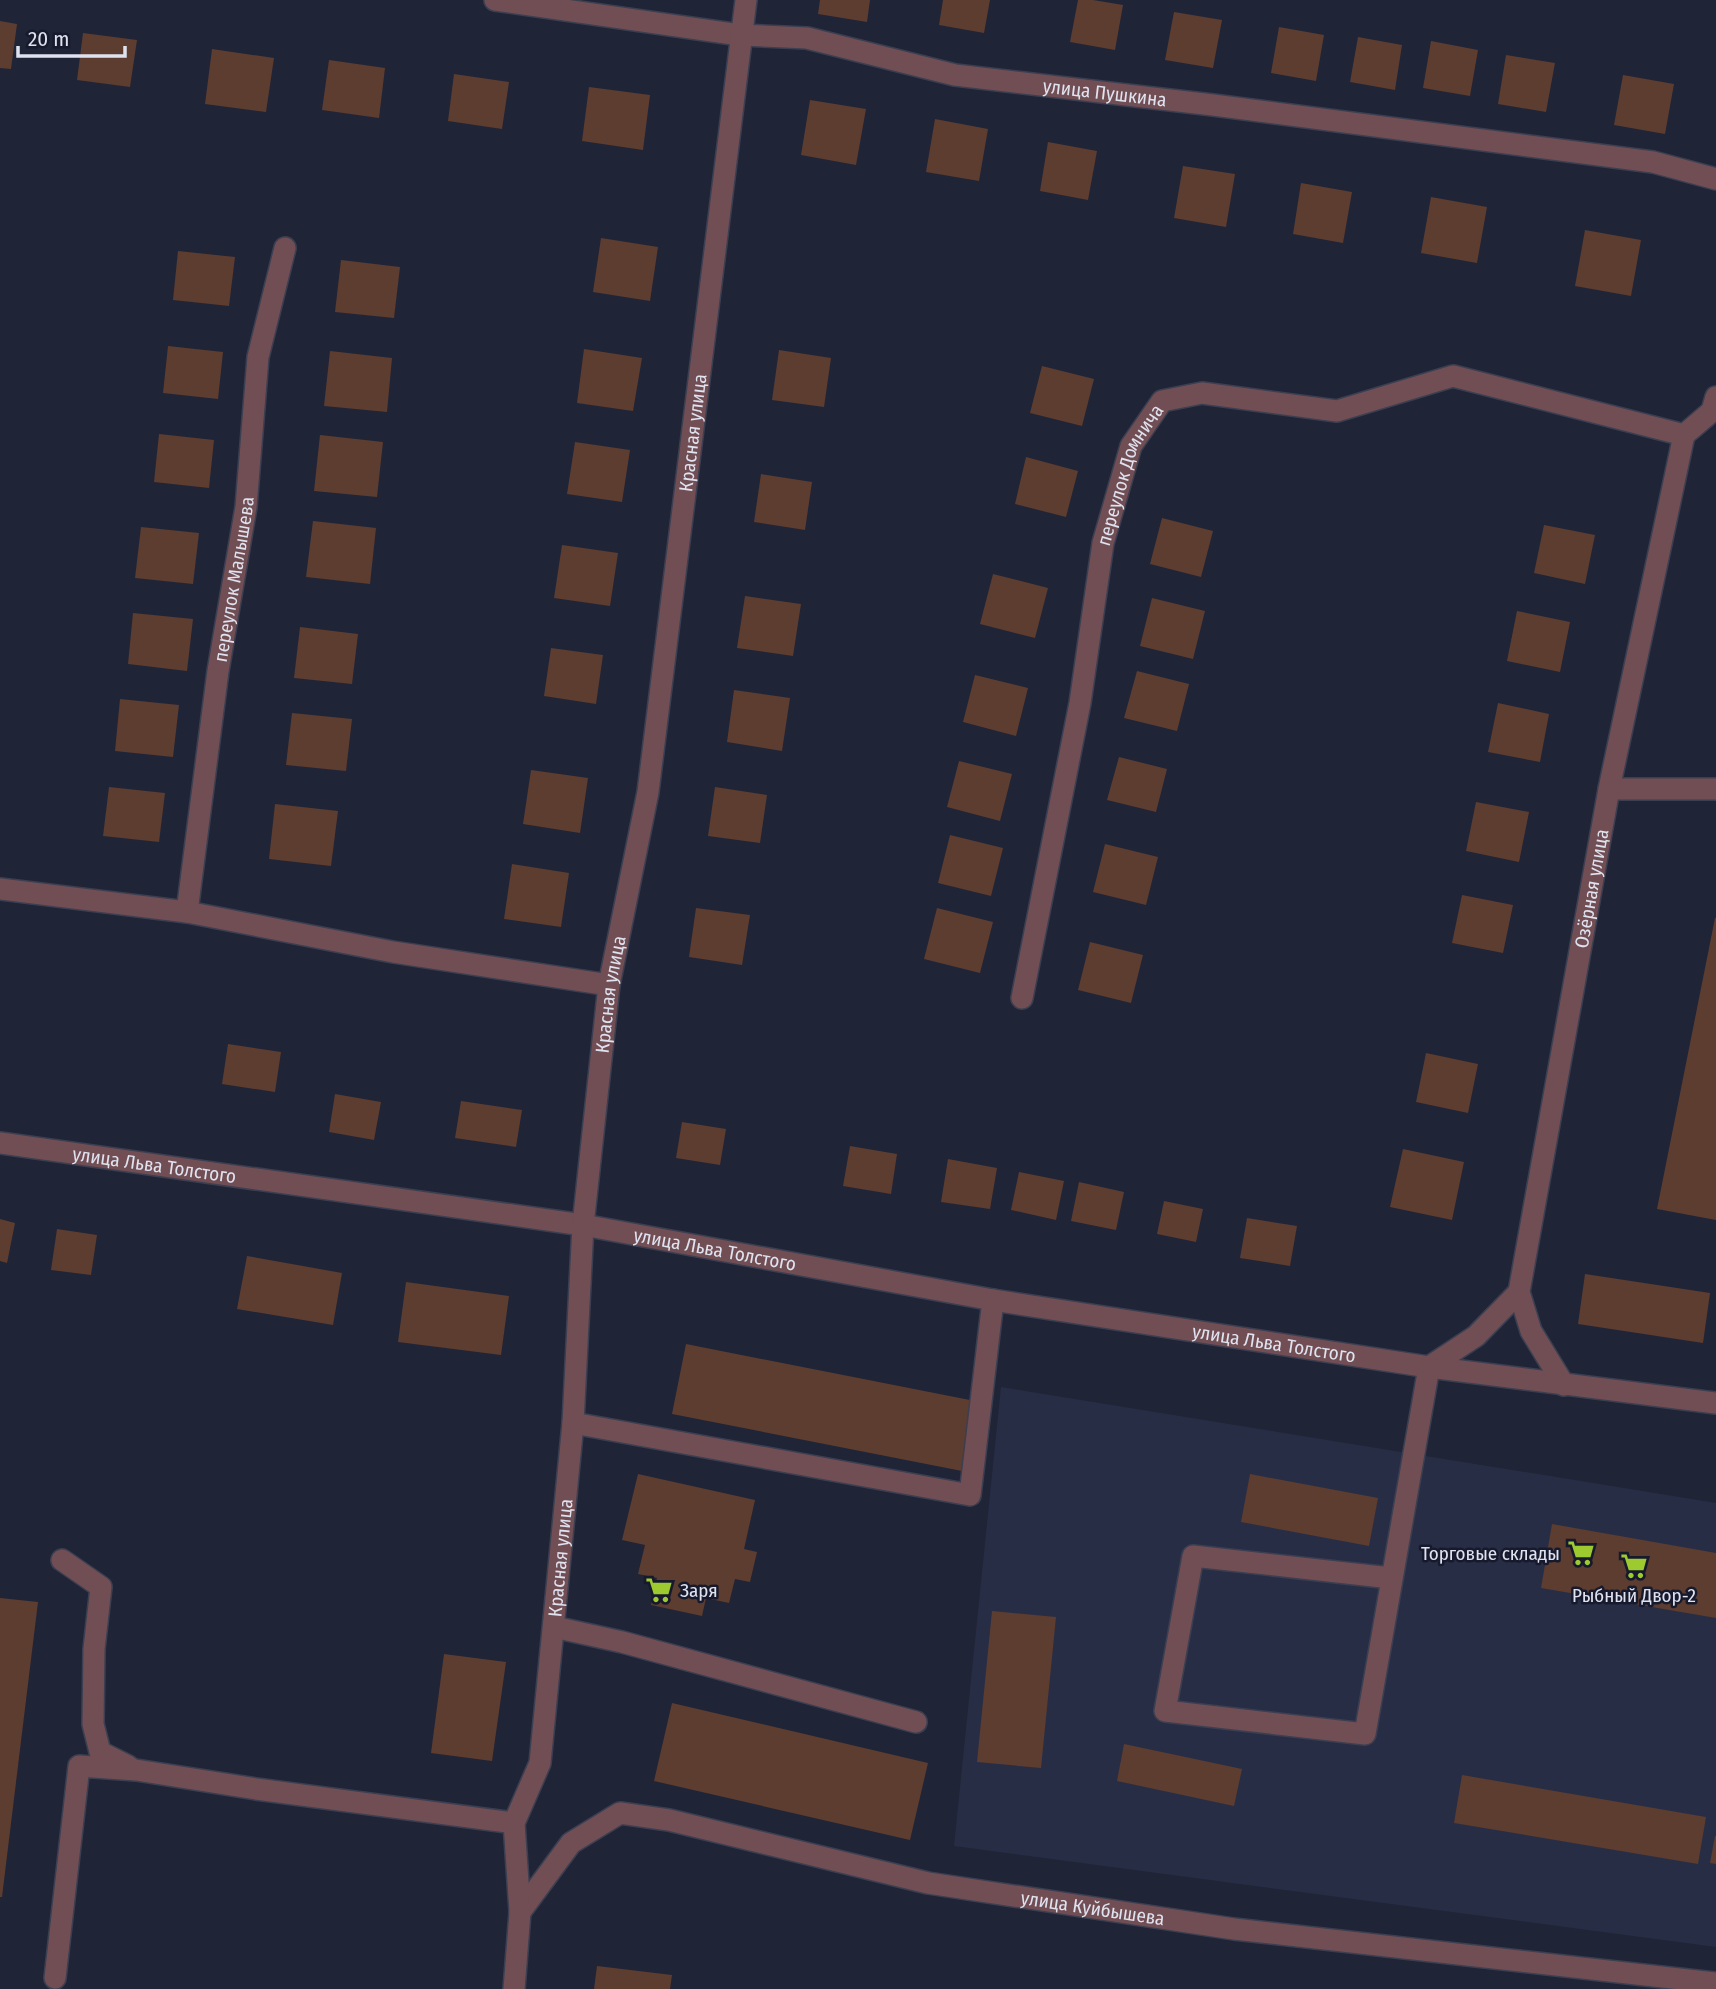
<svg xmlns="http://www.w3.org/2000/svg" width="1716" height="1989" font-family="'Fira Sans Condensed',sans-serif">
	<rect width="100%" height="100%" fill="#202437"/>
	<!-- built -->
	<polygon fill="#282d46" points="1001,1387 1716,1503 1716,1947 954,1846"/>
	<!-- building -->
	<g fill="#5c3d30">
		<polygon points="820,0 870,0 867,22 818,14"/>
		<polygon points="943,0 990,0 984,33 939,25"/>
		<polygon points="1078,0 1093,0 1123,5 1115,50 1070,42"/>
		<polygon points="1174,12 1222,20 1213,68 1165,60"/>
		<polygon points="0,21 17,24 11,69 0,68"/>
		<polygon points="1279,27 1324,35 1316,81 1271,73"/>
		<polygon points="83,33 137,40 130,87 77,80"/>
		<polygon points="1358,37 1402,45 1395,90 1350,82"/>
		<polygon points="1431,41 1478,50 1470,96 1423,88"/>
		<polygon points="212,49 274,58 266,112 205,104"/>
		<polygon points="1506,55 1555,63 1546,112 1498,104"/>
		<polygon points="329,60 385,68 379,118 322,110"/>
		<polygon points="454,74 509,82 502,129 448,121"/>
		<polygon points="1623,75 1674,84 1665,134 1614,125"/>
		<polygon points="589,87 650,95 643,150 582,141"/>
		<polygon points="810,100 866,109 856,165 801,155"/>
		<polygon points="935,119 988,129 979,181 926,172"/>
		<polygon points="1048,142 1097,151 1088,200 1040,191"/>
		<polygon points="1183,166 1235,174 1226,227 1174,218"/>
		<polygon points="1301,183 1352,192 1343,243 1293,234"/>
		<polygon points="1431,197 1487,207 1477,263 1421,253"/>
		<polygon points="1585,230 1641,240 1631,296 1575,286"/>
		<polygon points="601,238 658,247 650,301 593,292"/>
		<polygon points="178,251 235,257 229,306 173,300"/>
		<polygon points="341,260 400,267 394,318 335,312"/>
		<polygon points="168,346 223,352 218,399 163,393"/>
		<polygon points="584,349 642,358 633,411 577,403"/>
		<polygon points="779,350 831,358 824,407 772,400"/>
		<polygon points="330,351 392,358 387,412 324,406"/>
		<polygon points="1042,366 1094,379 1082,426 1030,413"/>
		<polygon points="159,434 214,440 209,488 154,482"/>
		<polygon points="320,435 383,442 377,497 314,491"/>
		<polygon points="575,442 630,450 622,502 567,494"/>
		<polygon points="1026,457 1078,471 1066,517 1015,504"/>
		<polygon points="761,474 812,482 805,530 754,522"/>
		<polygon points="1162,518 1213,531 1201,577 1150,564"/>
		<polygon points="313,521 376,528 370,584 306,577"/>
		<polygon points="1544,525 1595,535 1585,584 1534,573"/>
		<polygon points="141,527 199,533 193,584 135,578"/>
		<polygon points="562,545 618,553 610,606 554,598"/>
		<polygon points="993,574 1048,588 1035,638 980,624"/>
		<polygon points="745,596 801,604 793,656 737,648"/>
		<polygon points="1152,598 1205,611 1193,659 1140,646"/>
		<polygon points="1517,611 1570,622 1560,672 1507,661"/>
		<polygon points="133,613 193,619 187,671 128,664"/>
		<polygon points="300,627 358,634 352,684 294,678"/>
		<polygon points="551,648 603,655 596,704 544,696"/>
		<polygon points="1137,671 1189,684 1177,731 1124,718"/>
		<polygon points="975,675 1028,688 1016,736 963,722"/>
		<polygon points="734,690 790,698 782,751 727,742"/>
		<polygon points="120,699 179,705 173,757 115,751"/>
		<polygon points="1498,703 1549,714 1540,762 1488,752"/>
		<polygon points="292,713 352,719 346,771 286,765"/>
		<polygon points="1119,757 1167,769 1156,812 1107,800"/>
		<polygon points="959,761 1012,774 1000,821 947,807"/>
		<polygon points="531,770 588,778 580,833 523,824"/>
		<polygon points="109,787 165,793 159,842 103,836"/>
		<polygon points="715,787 767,795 760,843 708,836"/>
		<polygon points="1476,802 1529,812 1519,862 1466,851"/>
		<polygon points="275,804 338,811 331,866 269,859"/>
		<polygon points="950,835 1003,848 991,896 938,883"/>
		<polygon points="1105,844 1158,857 1146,905 1093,892"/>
		<polygon points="512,864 569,873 561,927 504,919"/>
		<polygon points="1462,895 1513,905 1503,953 1452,943"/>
		<polygon points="696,908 750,915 742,965 689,957"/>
		<polygon points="937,908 993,922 980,973 924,959"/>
		<polygon points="1715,918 1716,918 1716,1220 1657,1209"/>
		<polygon points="1090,942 1143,955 1131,1003 1078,990"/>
		<polygon points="228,1044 281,1052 275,1092 222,1084"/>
		<polygon points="1426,1053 1478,1064 1468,1113 1416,1102"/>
		<polygon points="335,1094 381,1102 374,1140 329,1132"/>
		<polygon points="461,1101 522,1110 516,1147 455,1138"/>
		<polygon points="682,1122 726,1129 720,1165 676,1158"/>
		<polygon points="850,1146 897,1154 891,1194 843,1186"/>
		<polygon points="1403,1149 1464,1162 1452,1220 1390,1207"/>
		<polygon points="948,1159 997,1168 990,1209 941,1202"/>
		<polygon points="1019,1172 1064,1181 1056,1220 1011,1210"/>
		<polygon points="1079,1182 1124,1192 1116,1230 1071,1221"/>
		<polygon points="1164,1201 1203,1209 1196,1242 1157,1234"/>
		<polygon points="1247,1218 1297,1226 1290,1266 1240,1258"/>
		<polygon points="0,1219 15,1223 7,1263 0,1261"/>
		<polygon points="57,1229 97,1235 91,1275 51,1270"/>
		<polygon points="247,1256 342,1273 333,1325 237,1309"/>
		<polygon points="1585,1274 1710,1293 1703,1343 1578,1324"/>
		<polygon points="406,1282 509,1296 501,1355 398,1342"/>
		<polygon points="686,1344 975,1401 962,1471 672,1414"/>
		<polygon points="638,1474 755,1500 744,1549 757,1552 750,1582 735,1579 729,1603 706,1598 702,1616 651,1605 657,1578 638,1574 645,1545 622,1540"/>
		<polygon points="1250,1474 1378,1498 1369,1546 1241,1522"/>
		<polygon points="1552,1524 1716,1553 1716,1618 1541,1588"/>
		<polygon points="0,1598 38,1602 2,1897 0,1897"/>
		<polygon points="992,1611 1056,1617 1041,1768 977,1762"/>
		<polygon points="444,1654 506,1662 492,1761 431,1753"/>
		<polygon points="672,1703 928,1763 910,1840 654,1781"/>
		<polygon points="1124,1744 1242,1769 1234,1806 1117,1781"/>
		<polygon points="1462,1775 1706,1817 1698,1864 1454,1823"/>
		<polygon points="1715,1836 1716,1836 1716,1864 1710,1863"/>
		<polygon points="597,1966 672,1975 670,1989 594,1989"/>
	</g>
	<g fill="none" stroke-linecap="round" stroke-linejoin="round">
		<!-- minor casing -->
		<g stroke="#3b3f51" stroke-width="24">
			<g id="minor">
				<path id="s1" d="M495 0 740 35 807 38 955 75 1213 105 1653 162 1716 179"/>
				<polyline points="1609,789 1716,789"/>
				<polyline points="0,889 187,912 393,952 609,985"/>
				<path id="s2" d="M187 912 218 671 246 507 258 357 285 248"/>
				<path id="s3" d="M1022 998 1080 703 1103 543 1131 446 1162 401 1202 393 1337 411 1453 376 1684 435"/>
				<path id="s4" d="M0 1143 583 1225 993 1300 1429 1367 1716 1403"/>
				<polyline points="1429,1367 1476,1336 1519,1292"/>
				<path id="s5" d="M1564 1385 1531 1331 1519 1292 1609 789 1684 435 1712 411 1716 397"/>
				<polyline points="573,1423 970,1495 993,1300"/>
				<polyline points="62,1560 101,1587 94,1649 93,1724 100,1752 128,1766"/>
				<polyline points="1391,1578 1193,1556 1165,1711 1365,1734 1429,1367"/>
				<polyline points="554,1627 622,1642 916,1722"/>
				<path id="s6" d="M520 1912 571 1843 620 1813 669 1820 928 1883 1234 1929 1716 1983"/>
				<polyline points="55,1978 79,1766 136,1770 256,1789 514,1823"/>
				<path id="s7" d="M514 1989 520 1912 514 1823 540 1763 573 1423 583 1225 609 985 648 792 746 0"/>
			</g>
		</g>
		<!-- minor -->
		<use href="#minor" stroke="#714e54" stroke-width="21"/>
	</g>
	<!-- icons -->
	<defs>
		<g id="supermarket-bare" transform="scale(2.1)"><path d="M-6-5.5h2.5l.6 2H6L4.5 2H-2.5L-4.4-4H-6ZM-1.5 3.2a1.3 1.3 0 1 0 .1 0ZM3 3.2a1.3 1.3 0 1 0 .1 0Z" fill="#9dca2f" stroke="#171a2d" stroke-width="2.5" paint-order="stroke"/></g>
	</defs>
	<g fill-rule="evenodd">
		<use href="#supermarket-bare" x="1581" y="1553"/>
		<use href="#supermarket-bare" x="1634" y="1566"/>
		<use href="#supermarket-bare" x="659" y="1590"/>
	</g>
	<g text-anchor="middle" stroke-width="5" stroke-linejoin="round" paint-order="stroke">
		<!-- street labels -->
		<g font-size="19" fill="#dfe2ef" stroke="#171a2d">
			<text dy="7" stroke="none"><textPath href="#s1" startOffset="618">улица Пушкина</textPath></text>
			<text dy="7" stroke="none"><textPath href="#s7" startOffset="1572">Красная улица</textPath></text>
			<text dy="7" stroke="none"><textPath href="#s3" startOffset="536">переулок Домнича</textPath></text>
			<text dy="7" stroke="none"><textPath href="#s2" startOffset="336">переулок Малышева</textPath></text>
			<text dy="7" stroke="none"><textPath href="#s5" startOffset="514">Озёрная улица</textPath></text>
			<text dy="7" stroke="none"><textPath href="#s7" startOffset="1004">Красная улица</textPath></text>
			<text dy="7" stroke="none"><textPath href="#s4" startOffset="156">улица Льва Толстого</textPath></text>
			<text dy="7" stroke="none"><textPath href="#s4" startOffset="723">улица Льва Толстого</textPath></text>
			<text dy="7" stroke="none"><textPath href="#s4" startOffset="1290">улица Льва Толстого</textPath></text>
			<text dy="7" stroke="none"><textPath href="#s7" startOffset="438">Красная улица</textPath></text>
			<text dy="7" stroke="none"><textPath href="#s6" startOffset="626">улица Куйбышева</textPath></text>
		</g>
		<!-- poi labels -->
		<g font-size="19" fill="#dfe2ef" stroke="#171a2d" text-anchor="end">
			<text x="1560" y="1560">Торговые склады</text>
			<text x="680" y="1597" text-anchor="start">Заря</text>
			<text x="1634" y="1602" text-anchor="middle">Рыбный Двор-2</text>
		</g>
	</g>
	<!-- scale -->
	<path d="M18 46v10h107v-10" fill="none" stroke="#dfe2ef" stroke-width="3.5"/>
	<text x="28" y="46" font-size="21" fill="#dfe2ef" stroke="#171a2d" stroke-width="5" paint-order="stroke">20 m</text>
</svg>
